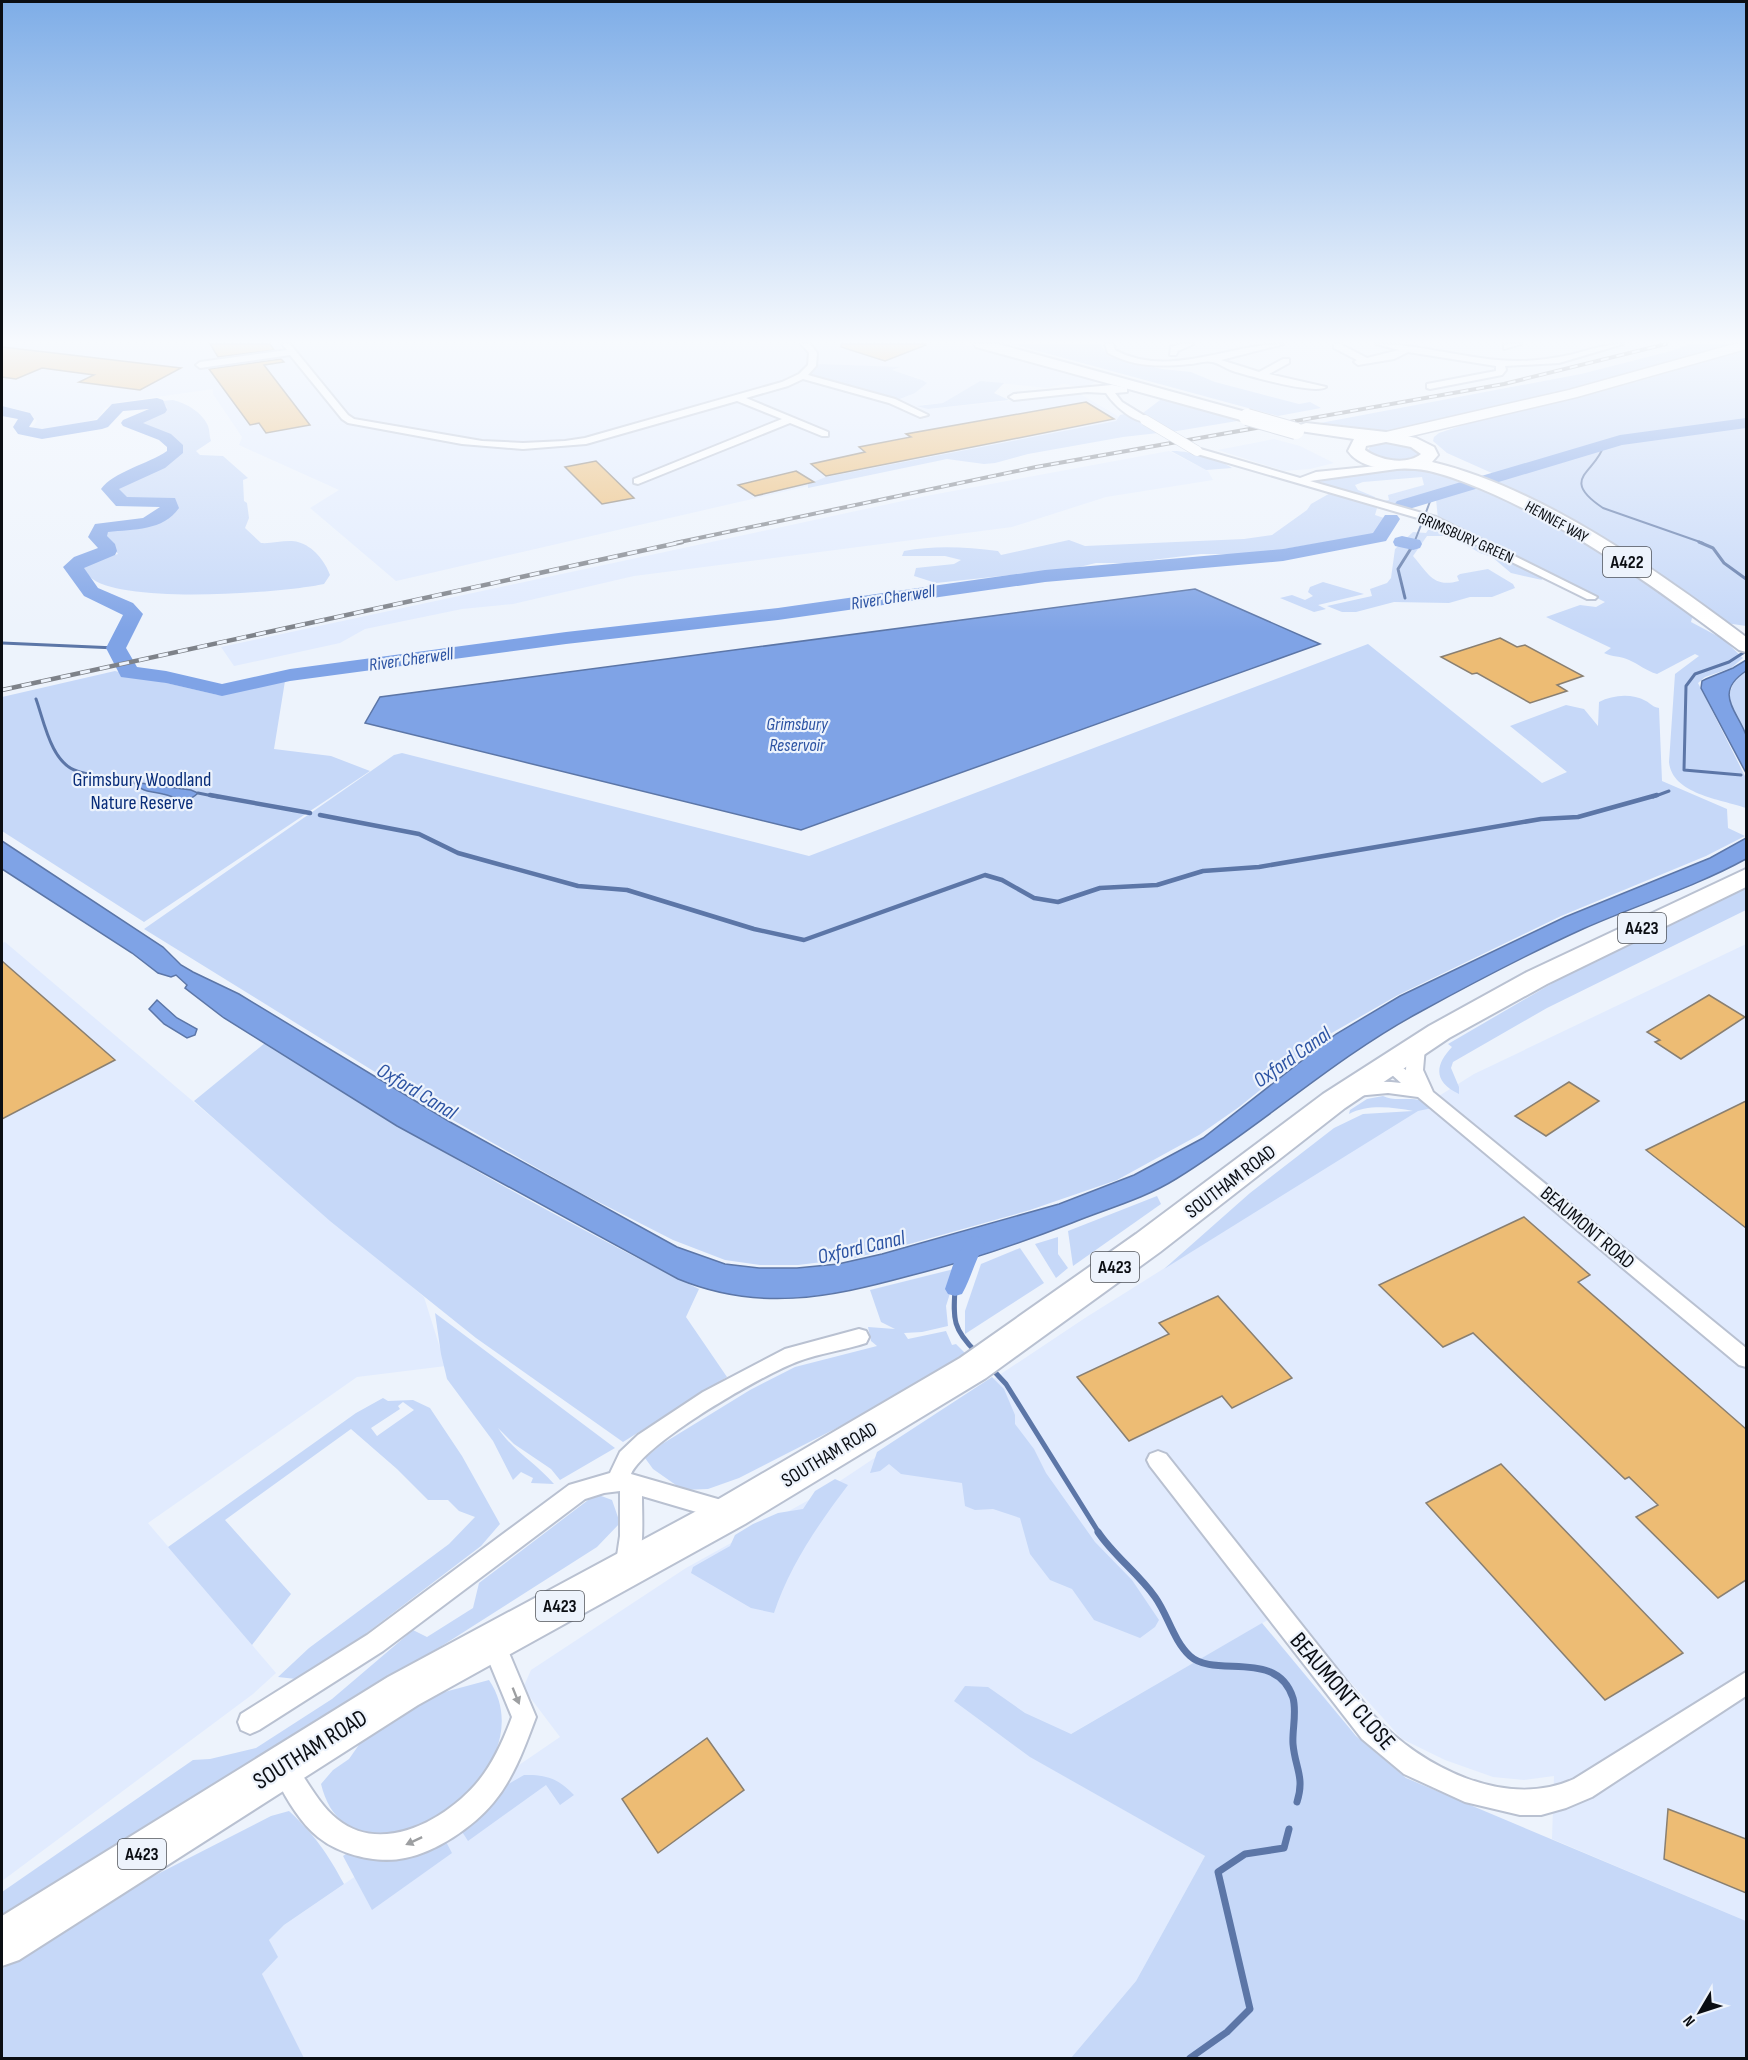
<svg xmlns="http://www.w3.org/2000/svg" width="1748" height="2060" font-family="'Sofia Sans Condensed',sans-serif">
	<rect width="100%" height="100%" fill="#edf3fc"/>
	<!-- built -->
	<g fill="#e1ebfe" fill-rule="evenodd">
		<path d="M2 344H964L1097 380 1086 388 1064 384 1047 388 980 381 943 403 919 405 928 409 1080 394 1128 422 826 482 396 581 310 508 339 490 239 445 242 437 213 394V389L114 403 104 409 99 418 56 430 39 431 32 428 37 421 29 412 2 406ZM818 364 891 370 922 379 809 375Z"/>
		<polygon points="1274,439 1300,446 1334,463 1310,469 1284,471 1218,450"/>
		<polygon points="1169,451 1208,471 1213,480 1106,497 1012,527 634,576 513,604 462,609 365,629 340,643 234,666 221,647 926,496"/>
		<polygon points="5,942 424,1297 440,1348 454,1365 357,1377 148,1523 276,1673 253,1694 2,1881 2,943"/>
		<polygon points="1746,944 1746,1921 1552,1839 1554,1776 1524,1780 1493,1777 1445,1760 1402,1739 1285,1610 1031,1757 1205,1856 1136,1981 1071,2058 304,2058 262,1974 277,1957 269,1940 284,1925 560,1737 523,1688 531,1670 686,1568 825,1491 1085,1318 1474,1074"/>
	</g>
	<!-- green -->
	<g fill="#c6d8f8" fill-rule="evenodd">
		<polygon points="1012,344 1101,344 1104,351 1110,357 1162,369 1191,372 1215,382 1299,404 1310,402 1321,408 1278,416"/>
		<polygon points="1690,344 1729,344 1573,390 1375,434 1315,424 1581,374 1671,351"/>
		<path d="M1746 348V626L1692 618 1691 622 1723 639 1743 658 1731 668 1705 677 1698 683 1746 778V808C1720 799 1672 794 1669 762L1675 674 1699 656 1695 654 1657 674C1646 671 1639 664 1629 660 1621 656 1612 657 1604 653L1611 648 1546 617 1580 605 1596 607 1605 602 1438 519 1436 499 1503 478 1447 453 1433 441 1434 437 1439 433 1478 420 1588 395 1653 377Z"/>
		<polygon points="818,364 900,367 892,370 922,380 927,383 915,393 897,400 809,375"/>
		<polygon points="980,381 1004,383 994,393 1009,400 928,409 917,406 943,403"/>
		<polygon points="1164,397 1243,420 1171,432 1143,413"/>
		<path d="M173 400C186 403 203 413 208 426 210 431 209 436 211 441L196 451 200 455 223 456 248 478 243 480 244 501 247 503 249 518 245 528 261 543C272 544 288 539 298 542 313 546 325 561 330 575L324 584C283 593 119 605 90 577 87 574 84 569 82 565L118 554 110 542 102 536C111 522 123 531 136 529 148 528 172 516 174 504L169 501 126 500 120 498 118 488 122 482 167 464 177 453 178 442 140 422 167 407 157 402 141 403Z"/>
		<polygon points="1125,414 1142,421 1158,433 1123,437 1028,454 995,463 984,464 947,459 808,488 808,484 826,477 1116,421 1120,415"/>
		<path d="M1386 442 1411 445 1422 454 1420 457C1403 461 1381 465 1368 450L1372 444Z"/>
		<path d="M1171 451C1187 450 1220 459 1232 468L1206 470Z"/>
		<polygon points="1408,469 1440,472 1468,483 1395,505 1383,501 1389,500 1388,495 1424,485 1422,477 1363,482 1355,485 1358,490 1375,497 1374,500 1330,487 1320,481 1323,478"/>
		<path d="M1332 492 1377 508 1375 515 1384 518 1375 534 1253 554H1201L1127 563H1096L1075 568 936 583 914 576 916 568 954 564 961 560 945 556H902L904 551C935 545 966 547 998 551L1001 555 1069 540 1085 546 1244 539 1272 535 1307 510 1311 504Z"/>
		<path d="M1442 527 1541 576 1542 580 1511 573 1492 557 1480 553 1450 536H1427L1413 556C1429 574 1433 588 1459 581L1457 576 1460 574 1488 569 1513 584 1515 588 1492 597H1470L1449 603 1394 602 1356 612H1342L1327 606 1372 596 1370 589 1387 583 1391 578 1395 549 1413 532 1426 533 1428 530Z"/>
		<polygon points="1323,582 1364,594 1318,605 1326,609 1314,612 1280,598 1292,595 1305,600 1313,596 1308,592 1310,587"/>
		<path d="M1368 644 1542 783 1567 772 1510 726 1566 705 1584 709 1598 726 1599 702C1613 695 1631 693 1646 701 1651 704 1653 707 1659 708L1662 781 1727 809 1728 828 1745 836 1706 856 1561 916 1398 995 1330 1034 1239 1107 1199 1135 1117 1180 1030 1210 913 1243 855 1258 798 1265H760L725 1260 673 1240 579 1192 451 1119 144 929 394 755 402 753 809 856Z"/>
		<polygon points="115,671 218,695 285,681 274,749 331,756 370,771 144,922 2,831 2,697"/>
		<path d="M1746 671V736C1732 711 1718 691 1746 671Z"/>
		<path d="M1746 888V910L1547 1008 1453 1062 1451 1068 1459 1087V1094C1434 1082 1434 1066 1452 1047L1448 1044 1587 963Z"/>
		<path d="M265 1043C405 1132 550 1216 699 1289L686 1317 727 1377 623 1442 476 1338 330 1221 194 1101Z"/>
		<path d="M1383 1096C1398 1104 1419 1092 1432 1108L1418 1111 1164 1269 1250 1193 1334 1128 1363 1114 1413 1111C1393 1107 1367 1104 1349 1114L1350 1110 1367 1099Z"/>
		<polygon points="1157,1196 1161,1204 1073,1266 1068,1231"/>
		<polygon points="1058,1237 1058,1254 1068,1268 1056,1278 1035,1244"/>
		<polygon points="1020,1248 1044,1283 965,1334 965,1311 981,1264"/>
		<polygon points="958,1268 946,1306 948,1326 922,1332 904,1333 908,1339 946,1331 952,1345 956,1344 967,1355 872,1410 739,1478 708,1489 683,1490 653,1469 645,1458 662,1444 750,1390 795,1367 877,1346 871,1341 868,1327 895,1329 881,1322 870,1290"/>
		<path d="M435 1313 615 1448 560 1480 551 1469 514 1444 498 1428C512 1450 537 1464 554 1484L531 1483 533 1478 521 1472 513 1480 493 1441 447 1379 441 1354Z"/>
		<polygon points="992,1377 1004,1389 1015,1415 1015,1424 1034,1449 1046,1473 1095,1542 1132,1580 1159,1620 1155,1627 1140,1638 1094,1620 1072,1589 1050,1580 1030,1554 1020,1518 993,1509 975,1510 965,1506 962,1483 901,1474 889,1464 880,1471 870,1473 877,1452"/>
		<path d="M383 1398 388 1401 413 1400 430 1408 462 1456 500 1524 481 1546 305 1680 278 1677 309 1648 449 1544 475 1517 459 1511 448 1500H428L397 1469 351 1429 225 1520 291 1594 252 1645 168 1547 356 1413ZM403 1402 414 1410 377 1436 371 1428 400 1409 398 1406Z"/>
		<path d="M835 1479 848 1485C819 1523 789 1567 774 1613L751 1608 691 1573 693 1567 730 1546 735 1535 753 1524 778 1513 803 1509 815 1491Z"/>
		<polygon points="596,1494 612,1500 620,1523 597,1547 291,1742 244,1766 2,1918 2,1892 193,1760 210,1759 256,1748 332,1699 413,1630 427,1637 473,1608 479,1583"/>
		<polygon points="1262,1623 1356,1736 1406,1778 1746,1921 1746,2058 1071,2058 1136,1981 1205,1856 1030,1757 954,1701 965,1686 988,1687 1025,1713 1071,1734"/>
		<path d="M489 1680C554 1777 351 1908 321 1784L333 1770 349 1759 363 1739 426 1697Z"/>
		<path d="M524 1775C546 1774 559 1779 574 1795L560 1805 546 1785 468 1841 459 1827 505 1786Z"/>
		<path d="M289 1811C314 1834 328 1854 344 1884L284 1925 269 1940 278 1957 262 1974 304 2058H2V1969L142 1882 271 1816Z"/>
		<polygon points="444,1838 452,1853 372,1910 343,1856 349,1852"/>
	</g>
	<!-- water -->
	<g fill="#7fa3e6" stroke="#5c76a7" stroke-width="1.5">
		<polygon points="1195,589 1320,644 801,830 365,723 380,697"/>
		<path d="M1746 660V671C1713 693 1737 710 1746 735 1748 745 1747 762 1746 773L1701 688 1702 681 1706 679 1733 668Z"/>
		<path d="M133 782 191 790 198 793C185 806 178 797 163 794 148 790 146 794 133 782Z"/>
		<path d="M1746 838V859C1695 887 1637 905 1583 929 1528 954 1473 983 1420 1012 1333 1059 1259 1128 1176 1179 1144 1199 1106 1209 1072 1223 1018 1244 965 1262 909 1276 828 1298 758 1312 678 1279L397 1126 224 1018 185 988 187 985 176 975 171 977 158 973 132 953 2 869V841L163 947 181 965 193 972 239 994 450 1122 677 1247 725 1264 759 1268H797L838 1264 882 1254 1059 1204 1134 1175 1203 1138 1336 1034 1400 996 1565 917 1710 858Z"/>
		<polygon points="157,1000 177,1018 197,1029 195,1035 187,1038 164,1024 149,1009"/>
	</g>
	<g fill="none" stroke-linecap="round" stroke-linejoin="round">
		<!-- stream-far4 -->
		<g stroke="#5c76a7" stroke-width="2">
			<path d="M1604 445C1596 473 1558 478 1603 508L1703 543"/>
			<polyline points="1425,515 1432,496"/>
			<polyline points="1414,543 1423,520"/>
		</g>
		<!-- stream-far3 -->
		<g stroke="#5c76a7" stroke-width="3">
			<polyline points="1699,542 1713,548 1724,563 1746,579"/>
			<polyline points="1405,598 1398,569 1415,542"/>
			<polyline points="2,643 116,648"/>
			<path d="M36 699C44 721 51 763 77 771 94 777 115 779 133 782"/>
			<polyline points="1741,775 1684,770 1686,686 1695,674 1729,662 1746,651"/>
			<polyline points="198,793 218,797"/>
			<polyline points="1653,797 1669,791"/>
		</g>
		<!-- stream-far2 -->
		<g stroke="#5c76a7" stroke-width="4.5">
			<polyline points="210,795 310,813"/>
			<polyline points="320,815 419,834 458,853 578,886 627,890 754,929 804,940 985,875 1002,880 1034,898 1058,902 1100,888 1157,885 1203,871 1259,867 1541,819 1578,817 1657,795"/>
		</g>
		<!-- stream-far1 -->
		<g stroke="#5c76a7" stroke-width="5">
			<path d="M955 1289C953 1320 953 1329 976 1352"/>
			<polyline points="992,1369 1006,1384 1099,1533"/>
		</g>
		<!-- stream -->
		<g stroke="#5c76a7" stroke-width="7">
			<path d="M1098 1532C1114 1556 1138 1573 1155 1597 1168 1615 1173 1640 1190 1656 1215 1679 1277 1648 1293 1698 1297 1712 1292 1730 1293 1744 1295 1768 1305 1777 1297 1802"/>
			<polyline points="1190,2058 1227,2032 1250,2009 1218,1872 1245,1854 1284,1848 1289,1829"/>
		</g>
		<!-- canal -->
		<path fill="#7fa3e6" fill-rule="evenodd" d="M975 1236 982 1238 985 1243C975 1260 971 1278 962 1294L955 1296 948 1294 945 1289 954 1262 968 1238Z"/>
		<!-- river -->
		<g fill="#7fa3e6" fill-rule="evenodd">
			<path d="M157 398 163 400 167 410 165 413 143 423 171 434 183 445V453L165 468 119 489 127 497 175 498 179 508C163 531 134 529 108 532L107 536 115 544 117 551 115 555 84 568 98 588 133 603 143 614 126 648 137 667 166 671 222 684 290 669 566 632 778 608 1045 570 1283 549 1373 533 1385 515H1397L1400 519 1386 541 1283 561 1045 582 778 620 566 644 290 681 222 696 166 683 121 677 106 648 123 615 84 596 63 567 74 557 98 548 88 537 95 524 143 518 160 507 116 506 101 489C113 472 148 464 167 451V447L159 440 123 426 121 423 123 420 149 409 123 411 108 427 102 429 42 439 18 434 13 427 18 419 2 416V406L30 413 34 419 29 427 42 429 97 420 112 404Z"/>
			<polygon points="1746,418 1746,428 1622,445 1409,509 1397,509 1394,505 1397,501 1620,435"/>
			<polygon points="1402,536 1420,540 1422,544 1420,548 1413,550 1395,546 1393,542 1395,538"/>
		</g>
	</g>
	<!-- building -->
	<g fill="#edbc74" stroke="#897f71" stroke-width="1.5">
		<polygon points="210,344 270,344 274,350 218,357"/>
		<polygon points="841,344 926,344 926,345 885,361 841,347"/>
		<polygon points="2,347 54,353 181,368 140,390 79,382 94,375 42,368 16,379 2,377"/>
		<polygon points="281,359 284,362 264,365 310,425 266,433 259,423 250,425 209,369"/>
		<polygon points="1086,402 1114,419 826,476 811,464 865,452 859,447 911,437 906,434"/>
		<polygon points="596,461 634,498 602,504 565,467"/>
		<polygon points="796,471 814,482 755,496 738,485"/>
		<polygon points="1500,638 1517,647 1525,645 1583,676 1557,685 1567,691 1530,703 1477,673 1472,674 1441,657"/>
		<polygon points="2,961 115,1060 2,1119"/>
		<polygon points="1709,995 1745,1017 1681,1059 1655,1042 1660,1040 1647,1032"/>
		<polygon points="1569,1082 1599,1101 1546,1136 1515,1116"/>
		<polygon points="1746,1101 1746,1228 1646,1150"/>
		<polygon points="1524,1217 1590,1275 1578,1282 1746,1429 1746,1580 1718,1598 1636,1517 1658,1505 1629,1477 1625,1479 1473,1333 1443,1347 1379,1285"/>
		<polygon points="1218,1296 1292,1378 1232,1408 1222,1396 1129,1441 1077,1377 1169,1334 1159,1323"/>
		<polygon points="1501,1464 1683,1653 1605,1700 1426,1503"/>
		<polygon points="707,1738 744,1790 658,1853 622,1799"/>
		<polygon points="1668,1809 1746,1839 1746,1893 1664,1859"/>
	</g>
	<g fill="none" stroke-linecap="round" stroke-linejoin="round">
		<!-- minor casing -->
		<g stroke="#b9c1d1" stroke-width="4">
			<g id="minor">
				<polygon points="282,344 290,344 348,415 354,419 482,441 523,443 565,441 585,438 782,382 799,374 808,365 809,353 801,344 810,344 817,353 816,366 808,375 895,399 928,415 920,417 889,403 803,379 788,386 746,398 828,432 828,436 822,436 790,423 638,484 634,483 634,479 782,419 737,401 586,444 523,449 462,444 348,423 342,419 290,355 200,368 196,365 200,362 287,350"/>
				<path d="M1105 344H1113L1115 350C1169 379 1228 344 1284 344L1221 360 1259 372 1283 359H1289V363L1269 374 1326 387C1315 395 1249 376 1233 371 1226 369 1219 363 1212 362 1205 360 1196 364 1189 364 1160 367 1134 367 1108 353Z"/>
				<polygon points="1181,344 1194,344 1178,351 1176,355 1170,355 1171,347"/>
				<path d="M1334 344H1340L1367 358 1399 350 1376 344C1424 344 1470 361 1518 361 1535 361 1552 359 1569 355 1587 351 1604 344 1623 344L1559 363 1505 366 1506 370 1502 375 1430 389 1427 388V384L1496 371V366L1408 352 1394 359 1358 365 1354 362 1357 360 1334 348Z"/>
				<polygon points="1508,344 1521,344 1504,349 1504,345"/>
				<path d="M1112 385 1127 388V392L1115 393 1122 402 1148 418V422C1133 423 1113 404 1106 393L1087 392 1014 400 1009 397 1014 394Z"/>
				<polygon points="1197,448 1300,478 1316,472 1407,463 1407,467 1404,468 1310,481 1436,517 1597,597 1595,599 1587,599 1428,521 1194,453 1192,451"/>
				<path d="M1417 1042 1423 1043 1425 1047 1423 1070 1433 1092 1746 1348V1367L1739 1365 1418 1097 1388 1093 1356 1096 1350 1094 1347 1090 1350 1086C1366 1081 1384 1081 1401 1083L1381 1065 1383 1061 1389 1059 1406 1070 1407 1053 1411 1043Z"/>
				<path d="M859 1329 866 1331 869 1337 866 1343C844 1350 821 1353 799 1361 763 1374 646 1442 631 1474L735 1504 738 1511 735 1518 727 1521 642 1496C642 1521 645 1552 634 1576L626 1579 618 1576 615 1569 620 1536V1491L604 1493 585 1499 383 1651 259 1730 250 1734 241 1730 238 1722 241 1714 367 1635 569 1485 610 1473 620 1452 638 1435 703 1392 785 1349Z"/>
				<path d="M1158 1451 1166 1454 1374 1716C1421 1767 1506 1810 1574 1779L1746 1672V1696L1592 1797 1566 1808 1541 1815H1520L1465 1802 1404 1774 1362 1739 1150 1466 1147 1460 1150 1454Z"/>
				<path d="M493 1631 501 1634 536 1717C525 1746 514 1778 493 1803 473 1827 436 1852 405 1858 378 1864 340 1855 318 1837 297 1820 281 1790 270 1765L274 1756 283 1753C286 1754 289 1754 292 1756 296 1760 300 1770 303 1776 313 1791 323 1808 337 1819 381 1855 443 1821 475 1785 492 1766 503 1741 512 1717L481 1642 485 1634Z"/>
			</g>
		</g>
		<!-- primary casing -->
		<g stroke="#b9c1d1" stroke-width="3">
			<polygon id="primary" points="1734,344 1746,344 1746,349 1577,397 1386,442 1378,437 1386,432 1569,390"/>
		</g>
		<!-- trunk casing -->
		<g stroke="#b9c1d1" stroke-width="4">
			<g id="trunk">
				<polygon points="974,344 998,344 1253,414 1255,417 1253,420 1241,420 976,347"/>
				<path d="M1306 423 1386 432 1416 438 1434 447 1438 455 1432 462C1541 488 1657 570 1746 637V652L1739 650C1654 586 1563 520 1464 482 1448 476 1431 470 1415 469 1393 468 1363 472 1348 451L1354 439 1300 431 1298 428 1300 425ZM1386 442 1411 447 1421 454C1406 466 1379 460 1365 450L1366 446Z"/>
				<polygon points="1746,869 1746,887 1547,984 1449,1038 1345,1108 1160,1252 986,1378 745,1524 418,1705 19,1960 2,1966 2,1916 388,1677 717,1500 960,1358 1136,1234 1323,1094 1429,1026 1527,972"/>
			</g>
		</g>
		<!-- minor -->
		<use href="#minor" fill="#fff" fill-rule="evenodd"/>
		<!-- primary -->
		<use href="#primary" fill="#fff" fill-rule="evenodd"/>
		<!-- trunk -->
		<use href="#trunk" fill="#fff" fill-rule="evenodd"/>
		<!-- rail-far1 casing -->
		<g stroke="#7e8289" stroke-width="4">
			<polyline id="rail-far1" points="675,543 1036,467 1504,384 1666,344"/>
		</g>
		<!-- rail casing -->
		<g stroke="#7e8289" stroke-width="4.5">
			<polyline id="rail" points="2,690 682,542"/>
		</g>
		<!-- rail-far1 -->
		<use href="#rail-far1" stroke="#edf3fc" stroke-width="2" stroke-dasharray="8" stroke-linecap="butt"/>
		<!-- rail -->
		<use href="#rail" stroke="#edf3fc" stroke-width="3" stroke-dasharray="10" stroke-linecap="butt"/>
		<!-- minor-bridge casing -->
		<g stroke="#b9c1d1" stroke-width="11" stroke-linecap="butt">
			<polyline id="minor-bridge" points="1145,420 1197,451"/>
		</g>
		<!-- trunk-bridge casing -->
		<g stroke="#b9c1d1" stroke-width="18" stroke-linecap="butt">
			<polyline id="trunk-bridge" points="1247,417 1296,431"/>
		</g>
		<!-- minor-bridge -->
		<use href="#minor-bridge" stroke="#fff" stroke-width="10"/>
		<!-- trunk-bridge -->
		<use href="#trunk-bridge" stroke="#fff" stroke-width="16"/>
	</g>
	<!-- one-way arrows -->
	<defs><path id="oneway-solid" d="M-6-.8H1V-3.2L6.5 0L1 3.2V.8H-6Z" transform="scale(1.5)"/></defs>
	<g fill="#9d9fa1">
		<use href="#oneway-solid" transform="translate(516 1696) rotate(68)"/>
		<use href="#oneway-solid" transform="translate(414 1841) rotate(155)"/>
	</g>
	<!-- sky -->
	<linearGradient id="sky" x2="0" y2="1"><stop stop-color="#7eade7"/><stop offset="0.54" stop-color="#f7fafe"/><stop offset="1" stop-color="#f7fafe" stop-opacity="0"/></linearGradient>
	<rect width="1748" height="632" fill="url(#sky)"/>
	<g text-anchor="middle" stroke-width="4.5" stroke-linejoin="round" paint-order="stroke">
		<!-- far-street labels -->
		<g font-size="16" fill="#0b0e13" stroke="#edf3fc">
			<text transform="translate(1557 521) rotate(29)" y="6">HENNEF WAY</text>
			<text transform="translate(1466 537) rotate(24)" y="6">GRIMSBURY GREEN</text>
		</g>
		<!-- shield labels -->
		<g fill="#edf3fc" stroke="#4f5359" stroke-width="1.5">
			<rect x="1603" y="547" width="48" height="30" rx="4.5"/>
			<rect x="1618" y="913" width="48" height="30" rx="4.5"/>
			<rect x="1091" y="1252" width="48" height="30" rx="4.5"/>
			<rect x="536" y="1591" width="48" height="30" rx="4.5"/>
			<rect x="118" y="1839" width="48" height="30" rx="4.5"/>
		</g>
		<g font-size="18" font-weight="bold" fill="#0b0e13">
			<text x="1627" y="568">A422</text>
			<text x="1642" y="934">A423</text>
			<text x="1115" y="1273">A423</text>
			<text x="560" y="1612">A423</text>
			<text x="142" y="1860">A423</text>
		</g>
		<!-- far-water labels -->
		<g font-size="18" font-style="italic" fill="#2c53a3" stroke="#edf3fc">
			<text transform="translate(893 597) rotate(-9)" y="6">River Cherwell</text>
			<text transform="translate(411 659) rotate(-8)" y="6">River Cherwell</text>
			<text x="797" y="730">Grimsbury<tspan x="797" dy="21">Reservoir</tspan></text>
		</g>
		<!-- park labels -->
		<g font-size="20" fill="#092d79" stroke="#edf3fc">
			<text x="142" y="786">Grimsbury Woodland<tspan x="142" dy="23">Nature Reserve</tspan></text>
		</g>
		<!-- street labels -->
		<g font-size="20" fill="#0b0e13" stroke="#edf3fc">
			<text transform="translate(1230 1181) rotate(-37)" y="7">SOUTHAM ROAD</text>
			<text transform="translate(1588 1227) rotate(40)" y="7">BEAUMONT ROAD</text>
			<text transform="translate(829 1454) rotate(-31)" y="7">SOUTHAM ROAD</text>
		</g>
		<!-- water labels -->
		<g font-size="21" font-style="italic" fill="#2c53a3" stroke="#edf3fc">
			<text transform="translate(1292 1057) rotate(-35)" y="7">Oxford Canal</text>
			<text transform="translate(417 1091) rotate(31)" y="7">Oxford Canal</text>
			<text transform="translate(861 1247) rotate(-13)" y="7">Oxford Canal</text>
		</g>
		<!-- near-street labels -->
		<g font-size="24" fill="#0b0e13" stroke="#edf3fc">
			<text transform="translate(1343 1691) rotate(49)" y="8">BEAUMONT CLOSE</text>
			<text transform="translate(310 1749) rotate(-32)" y="8">SOUTHAM ROAD</text>
		</g>
	</g>
	<!-- border -->
	<rect width="1748" height="2060" fill="none" stroke="#0b0e13" stroke-width="6"/>
	<!-- north arrow -->
	<g transform="translate(1700 2012) rotate(231)" stroke="#edf3fc" stroke-width="4.5" paint-order="stroke">
	<path d="M0-4.5L10 22L0 15L-10 22Z" fill="#0b0e13"/>
	<text y="-9" font-size="16" font-weight="bold" text-anchor="middle" fill="#0b0e13">N</text>
	</g>
</svg>
